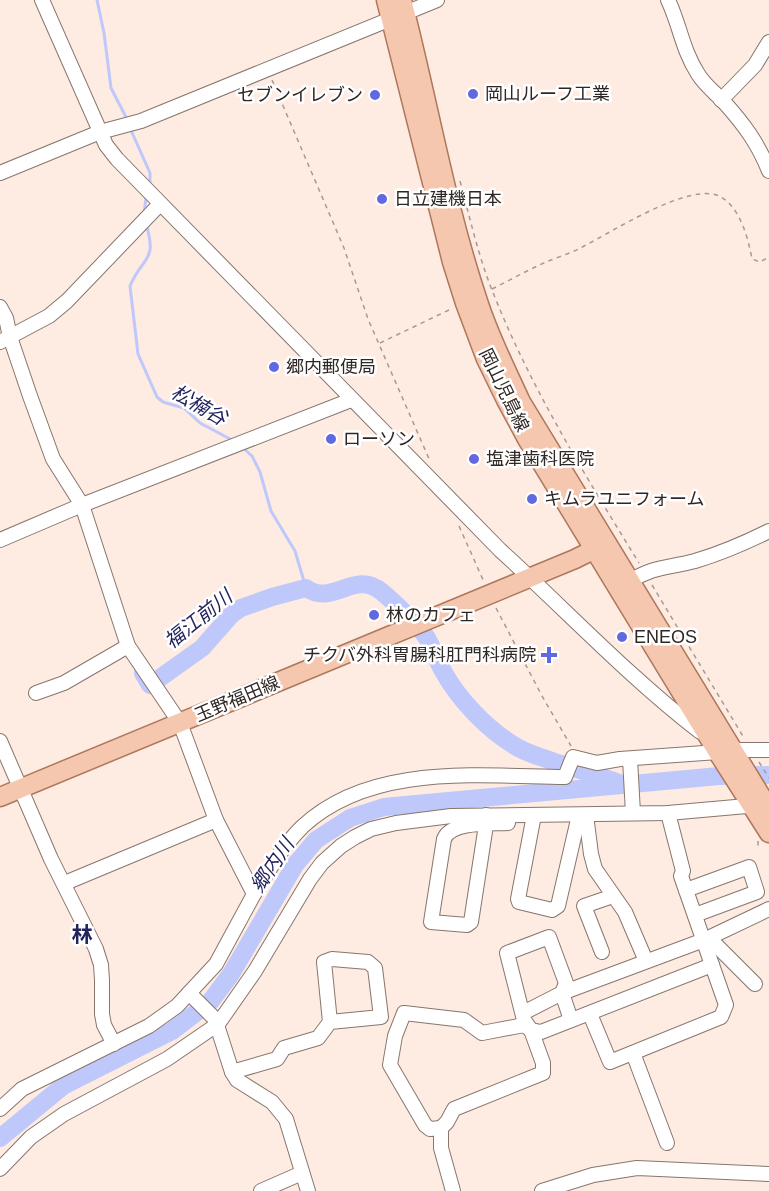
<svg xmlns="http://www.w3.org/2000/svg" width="769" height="1191" font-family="Helvetica,'Noto Sans JP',sans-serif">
	<rect width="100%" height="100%" fill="#feebe1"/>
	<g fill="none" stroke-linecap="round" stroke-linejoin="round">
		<!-- stream -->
		<g stroke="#bec8fa" stroke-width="3">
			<polyline points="97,0 104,33 111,88 127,119"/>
			<polyline points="130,128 150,173 150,182"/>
			<polyline points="144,214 146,198"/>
			<path d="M146 224C158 263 142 256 130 286L138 354 157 397 163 402 184 408 200 423 234 441"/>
			<polyline points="242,447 252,456 260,472 271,511 295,551 306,588"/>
		</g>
		<!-- river -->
		<g stroke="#bec8fa" stroke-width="18">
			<path d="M143 673 150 685 202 648 232 614 241 608 272 597 306 588C333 607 354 569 382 592 394 602 420 627 427 638 433 649 437 661 443 671 459 700 487 729 515 746 526 753 538 756 549 760 575 769 602 776 627 786"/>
			<polyline points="0,1138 63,1086 172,1031 210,1002 231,974 295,865 316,840 350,818 384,807 719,776 769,775"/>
		</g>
		<!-- minor casing -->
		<g stroke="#87766e" stroke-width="16">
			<g id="minor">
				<path d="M42 0 106 145 117 159 500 550C566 610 628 676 699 731L705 734"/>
				<path d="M668 0C680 25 682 49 698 74 704 84 714 92 723 101 743 123 758 143 769 171"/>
				<polyline points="721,100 755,65 769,42"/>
				<polyline points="0,173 100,132 141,121 437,0"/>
				<polyline points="0,307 6,318 10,337 30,396 53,459 82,505 128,646 180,723 216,820 254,894 216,964 177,1006 149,1026 22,1089 0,1109"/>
				<polyline points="0,342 49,316 67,301 160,204"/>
				<polyline points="0,540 82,505 351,400"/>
				<path d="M629 582C653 566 669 568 695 561 722 553 745 543 769 531"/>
				<polyline points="36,693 64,683 128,646"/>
				<polyline points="0,741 51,859 96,949 101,965 102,980 102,1014 104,1025 114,1044"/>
				<polyline points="732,750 769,750"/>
				<polyline points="630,759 633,813"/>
				<path d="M486 815V825L471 922 467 925 431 922 444 839C451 821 491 824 508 823"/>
				<polyline points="534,815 518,899 519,902 552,910 558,906 579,815"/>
				<polyline points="586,815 591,854 595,869 625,912 646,961"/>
				<polyline points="65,883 216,820"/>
				<polyline points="686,890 749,867 757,892 695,915"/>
				<path d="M254 894C269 870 282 847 302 827 370 763 479 776 565 777L573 757 597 763 620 759 718 752"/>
				<polyline points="709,938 755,984"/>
				<polyline points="602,952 584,906 613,896"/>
				<polyline points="189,993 215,1019 232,1072 237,1080 272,1102 286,1119 308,1191"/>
				<polyline points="523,1013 562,993 704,940 769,909"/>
				<polyline points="590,1014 610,1062 721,1017 726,1005 681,876 683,871 668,813"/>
				<polyline points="633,1053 667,1143"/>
				<polyline points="232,1072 277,1059 284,1048 318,1038 330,1022 324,962 332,959 368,962 375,968 381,1017 330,1022"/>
				<polyline points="441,1128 447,1122 454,1109 543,1073 543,1063 531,1030 524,1020 507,953 549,937 566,983 562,993 571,1020"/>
				<polyline points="0,1169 31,1137 64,1114 167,1059 218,1024 255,971 310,879 322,863 341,846 355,837 371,829 396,823 451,816 668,813 758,805"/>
				<polyline points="261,1191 302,1173"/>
				<polyline points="453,1191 441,1148 441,1128 430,1129 425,1125 390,1065 395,1036 404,1013 464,1020 482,1033 524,1025 531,1030 541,1032 712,965"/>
				<polyline points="542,1191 593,1175 637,1168 769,1174"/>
			</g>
		</g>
		<!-- major casing -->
		<g stroke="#ac775c" stroke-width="21">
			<g id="major">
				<polyline points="386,0 452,262 465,303 486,359 506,400 527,439 720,756 769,833"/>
				<path d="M402 0C428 100 445 203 478 301 489 336 506 369 521 402L769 809"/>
				<polyline points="0,797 575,559 605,544"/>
			</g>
		</g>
		<!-- path -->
		<g stroke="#a89a92" stroke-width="1.5" stroke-dasharray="4.5 4.5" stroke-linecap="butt">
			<polyline points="272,80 344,248 368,319 430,461"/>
			<path d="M460 181C470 218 478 255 492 290 530 387 585 475 639 563"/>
			<path d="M492 289C510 280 528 270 546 262 558 257 572 253 584 246 612 232 689 182 719 196 740 206 748 238 752 259L760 262 769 257"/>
			<polyline points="380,343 451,309"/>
			<polyline points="459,526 484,582"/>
			<polyline points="652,585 744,738"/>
			<polyline points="496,608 542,696 571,746"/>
			<polyline points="759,762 769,778"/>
			<polyline points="758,841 758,845 762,844"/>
		</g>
		<!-- minor -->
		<use href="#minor" stroke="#fff" stroke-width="14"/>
		<!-- major -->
		<use href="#major" stroke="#f6c7af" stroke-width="18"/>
	</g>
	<!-- markers -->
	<g fill="#6169e1" stroke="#fff" stroke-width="2">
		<circle cx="473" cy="94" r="6"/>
		<circle cx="375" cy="95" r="6"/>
		<circle cx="382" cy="199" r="6"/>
		<circle cx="274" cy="367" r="6"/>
		<circle cx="331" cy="439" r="6"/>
		<circle cx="474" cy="459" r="6"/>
		<circle cx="532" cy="499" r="6"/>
		<circle cx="374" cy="615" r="6"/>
		<circle cx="622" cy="637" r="6"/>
		<path d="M546 646h6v6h6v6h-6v6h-6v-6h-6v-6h6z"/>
	</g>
	<g text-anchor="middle" stroke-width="5" stroke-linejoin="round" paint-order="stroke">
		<!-- poi labels -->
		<g font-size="18" fill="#2f2724" stroke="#fff" text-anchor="start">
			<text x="485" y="100">岡山ルーフ工業</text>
			<text x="363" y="101" text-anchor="end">セブンイレブン</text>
			<text x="394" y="205">日立建機日本</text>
			<text x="286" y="373">郷内郵便局</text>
			<text x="343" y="445">ローソン</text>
			<text x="486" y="465">塩津歯科医院</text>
			<text x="544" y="505">キムラユニフォーム</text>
			<text x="386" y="621">林のカフェ</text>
			<text x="634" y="643">ENEOS</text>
			<text x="536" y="661" text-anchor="end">チクバ外科胃腸科肛門科病院</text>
		</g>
		<!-- street labels -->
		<g font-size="18" fill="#2f2724" stroke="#fff">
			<text transform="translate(504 390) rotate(64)" y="6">岡山児島線</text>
			<text transform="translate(237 699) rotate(-23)" y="6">玉野福田線</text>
		</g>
		<!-- water labels -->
		<g font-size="20" font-style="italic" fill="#1f215b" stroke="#fff">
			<text transform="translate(199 405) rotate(30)" y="7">松楠谷</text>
			<text transform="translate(198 619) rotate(-39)" y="7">福江前川</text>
			<text transform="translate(272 865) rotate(-56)" y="7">郷内川</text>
		</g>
		<!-- quarter labels -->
		<g font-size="21" font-weight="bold" fill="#22245d" stroke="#fff">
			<text x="82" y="942">林</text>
		</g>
	</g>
</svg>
